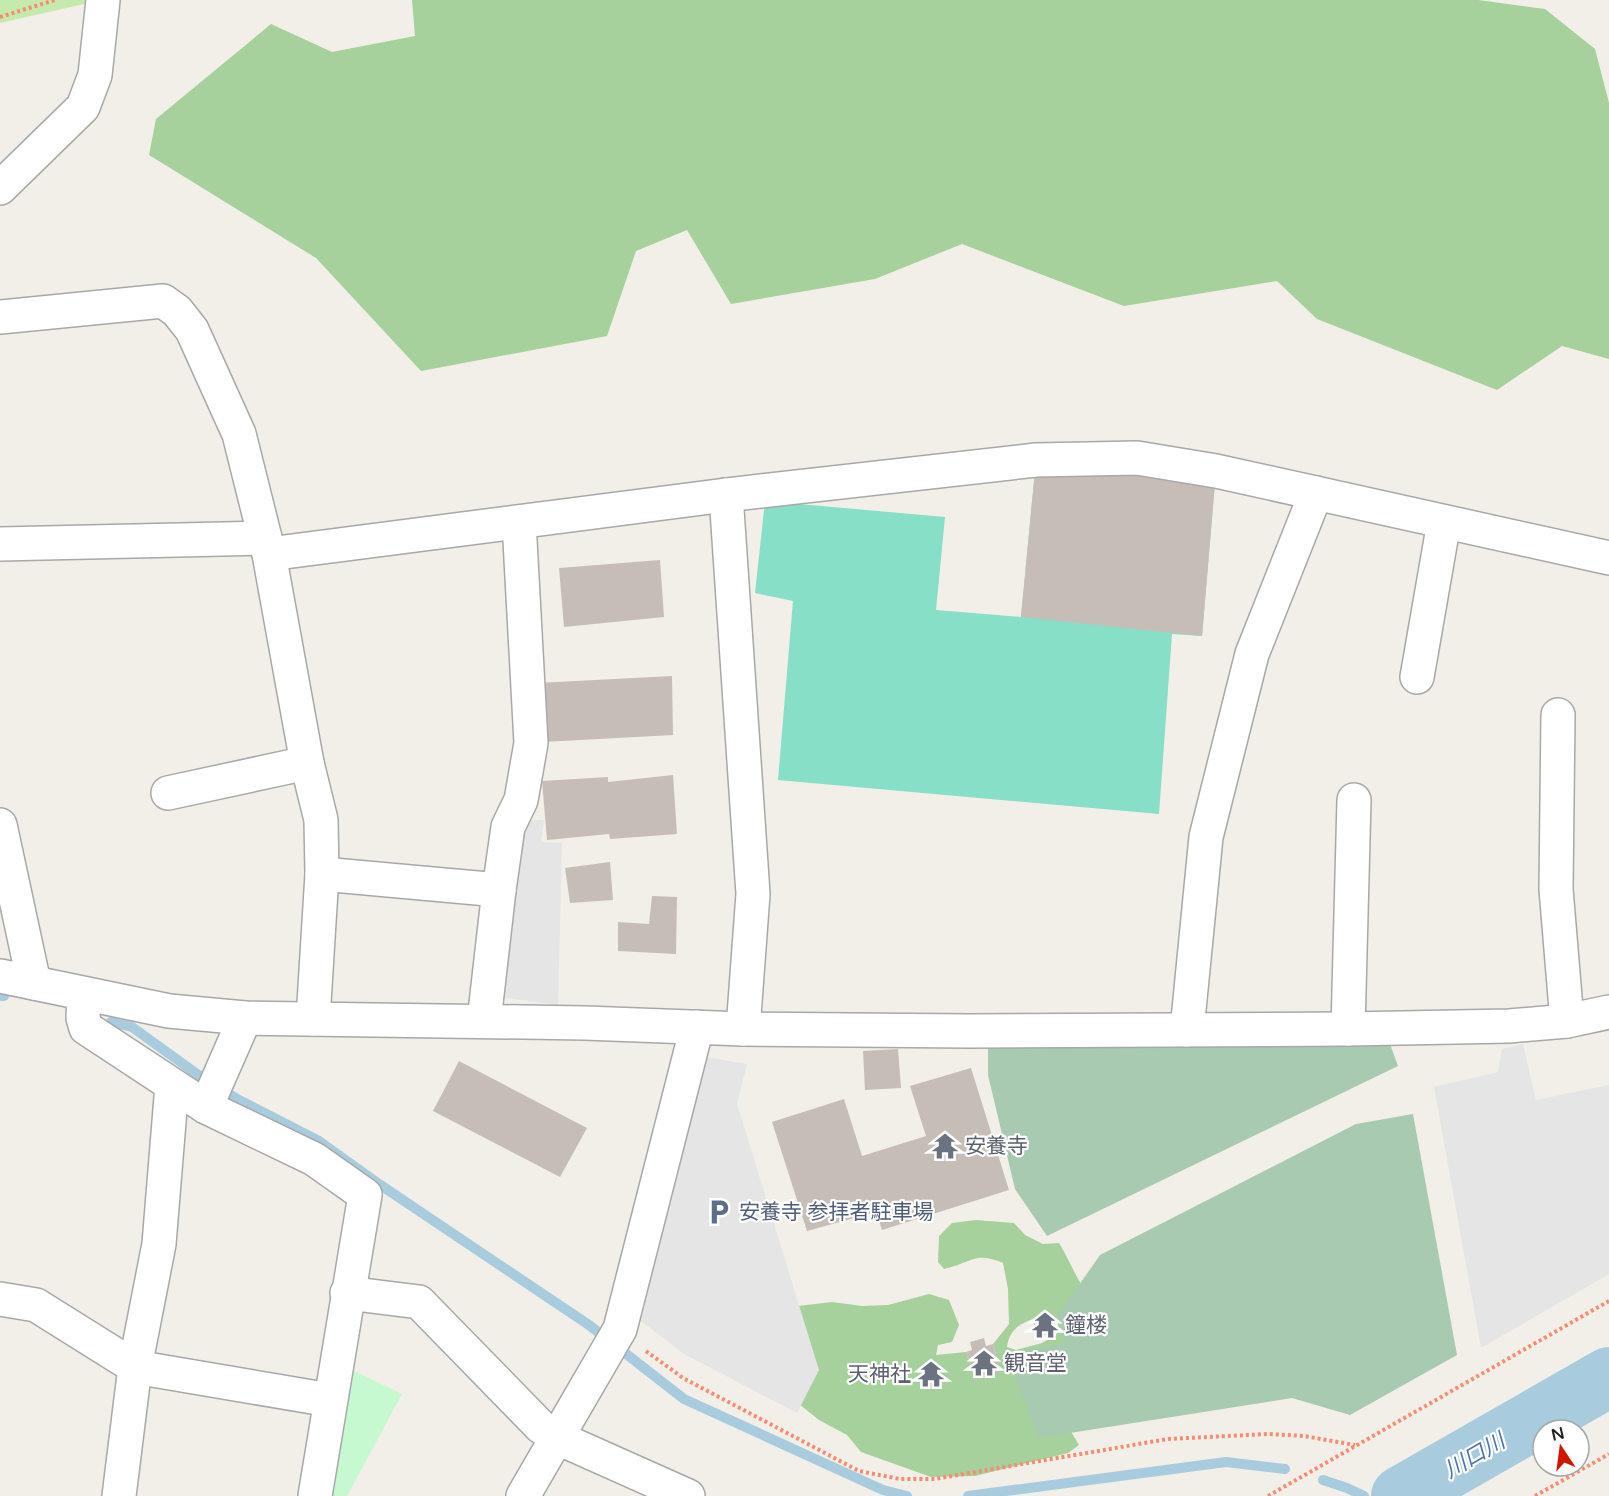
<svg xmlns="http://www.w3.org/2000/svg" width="1609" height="1496" font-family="'Varela Round','Noto Sans JP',sans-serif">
	<rect width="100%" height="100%" fill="#f1efe7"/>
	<!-- grass -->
	<polygon fill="#c6eaae" points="0,0 89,0 84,4 0,23"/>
	<!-- forest -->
	<g fill="#a6d09c" fill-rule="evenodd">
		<polygon points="412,0 1478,0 1545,9 1595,49 1609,103 1609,359 1562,346 1497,390 1317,319 1277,281 1124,306 962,244 875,279 731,304 687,230 636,251 607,336 421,371 316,258 149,155 156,119 271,24 332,52 415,36"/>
		<path d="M976 1220 1014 1223 1025 1235 1043 1244 1059 1243C1069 1259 1075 1276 1086 1292L1070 1430 1079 1445 1068 1453 975 1476 931 1477 861 1452 847 1435 819 1420 794 1400 798 1306 832 1302 862 1306 888 1305 929 1294 949 1300 959 1325 952 1342 938 1345 936 1355 966 1352 975 1380 987 1376 996 1354 993 1344 1009 1324 1008 1289 1003 1263C974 1251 972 1263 944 1269L938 1262 939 1236 952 1223ZM1047 1315 1057 1320 1059 1329 1056 1335 1042 1343 1016 1350 1007 1347C1010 1324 1027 1321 1047 1315Z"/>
	</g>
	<!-- cemetery -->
	<g fill="#a8cab1">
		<polygon points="1390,1044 1398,1066 1047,1236 1015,1189 988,1075 988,1047"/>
		<polygon points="1413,1114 1457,1355 1350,1415 1292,1398 1038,1438 1008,1355 1064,1343 1058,1315 1100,1255 1356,1124"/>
	</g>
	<!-- park -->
	<polygon fill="#c6f9cf" points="336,1362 402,1394 347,1496 315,1496"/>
	<!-- pitch -->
	<polygon fill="#86dfc6" points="1036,460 1216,471 1202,636 1172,634 1159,814 778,780 793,601 755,593 765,501 945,517 936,610 1021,617"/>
	<!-- parking -->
	<g fill="#e5e5e5">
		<polygon points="522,820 544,820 541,842 562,843 558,1005 499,997"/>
		<polygon points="1523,1044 1536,1100 1609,1085 1609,1274 1481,1348 1434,1087 1498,1072 1502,1049"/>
		<polygon points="705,1057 747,1064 737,1104 819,1370 797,1413 684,1354 641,1321"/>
	</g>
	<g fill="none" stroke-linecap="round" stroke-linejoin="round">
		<!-- stream -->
		<g stroke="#a8ccde" stroke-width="10">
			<polyline points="0,996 4,996"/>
			<polyline points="111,1022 132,1027 197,1074 237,1099 319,1141 379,1184 589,1325 684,1399 883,1490 907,1496"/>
			<polyline points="1323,1480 1347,1488 1364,1496"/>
			<polyline points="968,1496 1226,1462 1285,1469"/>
		</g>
		<!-- river -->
		<polyline stroke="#a8ccde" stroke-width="60" points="1401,1496 1609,1377"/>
	</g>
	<!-- building -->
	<g fill="#c6beb6">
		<polygon points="1036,460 1216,471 1202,636 1021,617"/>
		<polygon points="660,560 664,617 564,627 559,568"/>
		<polygon points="672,676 673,735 543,742 537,683"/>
		<polygon points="673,775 677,834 610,839 609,834 547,840 542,781 608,777 608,782"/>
		<polygon points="610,862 613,900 570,903 565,868"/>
		<polygon points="652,896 677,897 676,954 618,951 618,922 649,924"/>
		<polygon points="898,1049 901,1088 865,1090 863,1051"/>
		<polygon points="459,1061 587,1128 560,1177 433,1111"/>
		<polygon points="971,1068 1009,1190 882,1230 876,1212 807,1231 772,1122 844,1099 862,1156 926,1136 910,1086"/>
		<polygon points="1052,1313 1057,1332 1037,1337 1032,1317"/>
		<polygon points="984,1338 986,1346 993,1344 1001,1372 975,1380 966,1352 972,1350 970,1342"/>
		<polygon points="937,1361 943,1382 926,1387 920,1366"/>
	</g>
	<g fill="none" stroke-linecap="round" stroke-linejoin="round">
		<!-- minor casing -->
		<g stroke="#a8a8a8" stroke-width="36">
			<g id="minor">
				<polyline points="0,188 83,107 95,75 103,0"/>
				<polyline points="0,317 163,301 177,311 192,330 239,434 269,554 307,763 321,820 322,874 313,1019"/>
				<polyline points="726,495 753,894 743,1029"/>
				<polyline points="0,544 265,538"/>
				<polyline points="269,554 726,495 1036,460 1137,458 1216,471 1609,558"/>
				<polyline points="1417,677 1444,522"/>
				<polyline points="1558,715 1556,889 1567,1021"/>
				<polyline points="168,793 307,763"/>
				<polyline points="0,825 34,983"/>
				<polyline points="322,874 499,890 484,1021"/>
				<polyline points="499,890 508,827 521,800 531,743 519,522"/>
				<polyline points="0,976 169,1011 245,1018 585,1023 743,1029 969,1031 1348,1029 1509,1026 1567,1021 1609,1012"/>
				<polyline points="84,994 83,1018 86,1028 206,1107 314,1159 365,1195 315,1496"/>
				<polyline points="1348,1029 1354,800"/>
				<polyline points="1187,1030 1206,837 1252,654 1316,493"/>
				<polyline points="206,1107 245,1018"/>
				<polyline points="347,1293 419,1302 541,1427 558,1438 688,1496"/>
				<polyline points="0,1299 36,1305 135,1367 330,1400"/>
				<polyline points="119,1496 135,1367 159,1244 172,1085"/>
				<polyline points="523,1496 620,1329 697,1027"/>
			</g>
		</g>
		<!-- path -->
		<g stroke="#f98c70" stroke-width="4" stroke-dasharray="3 3" stroke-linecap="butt">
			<polyline points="0,17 55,0"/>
			<polyline points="646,1351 683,1378 859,1471 900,1479 935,1479 1168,1439 1268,1434 1304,1436 1355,1445"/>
			<polyline points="1268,1496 1609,1301"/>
			<polyline points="1535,1496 1609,1454"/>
		</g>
		<!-- minor -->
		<use href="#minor" stroke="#fff" stroke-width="33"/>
	</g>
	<!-- icons -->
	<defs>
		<g id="temple-bare" transform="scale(2.07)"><path d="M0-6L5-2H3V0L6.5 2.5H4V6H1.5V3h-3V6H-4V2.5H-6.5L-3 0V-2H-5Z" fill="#6b7280" stroke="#fff" stroke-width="2.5" paint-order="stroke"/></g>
		<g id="parking-bare" transform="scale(2.07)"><path d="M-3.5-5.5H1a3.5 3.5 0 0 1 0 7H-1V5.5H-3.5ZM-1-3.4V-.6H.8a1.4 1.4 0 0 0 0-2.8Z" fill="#5c6f8a" stroke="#fff" stroke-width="2.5" paint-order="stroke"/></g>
	</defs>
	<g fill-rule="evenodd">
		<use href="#temple-bare" x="945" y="1146"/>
		<use href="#parking-bare" x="719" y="1212"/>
		<use href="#temple-bare" x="1045" y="1325"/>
		<use href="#temple-bare" x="984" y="1363"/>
		<use href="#temple-bare" x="931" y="1374"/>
	</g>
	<g text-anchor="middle" stroke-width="4.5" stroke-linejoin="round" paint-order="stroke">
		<!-- worship labels -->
		<g font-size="21" fill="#5b616d" stroke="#fff" text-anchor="start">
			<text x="965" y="1153">安養寺</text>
			<text x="1065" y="1332">鐘楼</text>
			<text x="1004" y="1370">観音堂</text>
			<text x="911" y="1381" text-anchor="end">天神社</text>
		</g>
		<!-- service labels -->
		<g font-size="21" fill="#4e5e75" stroke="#fff" text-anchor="start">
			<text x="739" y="1219">安養寺 参拝者駐車場</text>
		</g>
		<!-- water labels -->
		<g font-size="22" font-style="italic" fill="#4c74b1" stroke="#fff">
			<text transform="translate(1474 1455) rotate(-30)" y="8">川口川</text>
		</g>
	</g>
	<!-- north arrow -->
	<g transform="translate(1561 1448) rotate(347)"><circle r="28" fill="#ffffff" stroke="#a6a6a6" stroke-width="1.5"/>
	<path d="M0-4.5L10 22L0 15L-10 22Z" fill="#d01601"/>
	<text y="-9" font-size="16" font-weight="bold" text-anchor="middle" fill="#212121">N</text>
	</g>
</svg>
